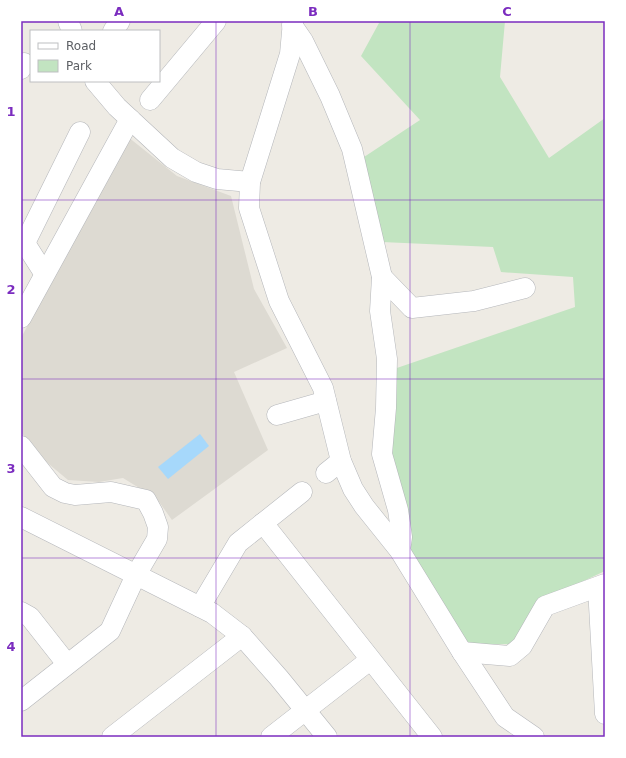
<svg xmlns="http://www.w3.org/2000/svg" width="626" height="758" font-family="'DejaVu Sans',sans-serif">
	<rect width="100%" height="100%" fill="#eeebe4"/>
	<!-- education -->
	<polygon fill="#dddad2" points="128,137 177,176 231,196 254,289 287,348 234,372 268,450 172,520 157,499 123,478 99,482 68,480 38,455 21,432 21,338"/>
	<!-- green -->
	<polygon fill="#c2e4c1" points="377,21 505,21 500,77 549,158 605,118 605,571 545,599 515,644 465,645 410,550 387,453 391,370 575,307 573,277 501,272 493,247 382,242 358,161 420,120 361,56 379,23"/>
	<!-- water -->
	<polygon fill="#a6d8fb" points="200,434 209,446 168,479 158,467"/>
	<g fill="none" stroke-linecap="round" stroke-linejoin="round">
		<!-- minor casing -->
		<g stroke="#b4b6ba" stroke-width="21">
			<g id="minor">
				<polyline points="68,21 72,31"/>
				<polyline points="293,21 290,54 250,182 249,208 279,301 323,388 341,461 353,489 364,506 400,551 462,652 505,717 534,737"/>
				<polyline points="292,25 303,41 330,96 352,149 382,277 380,311 387,359 386,408 382,454 398,510 402,537 400,551"/>
				<polyline points="113,31 120,21"/>
				<polyline points="21,69 24,63"/>
				<polyline points="95,81 117,107 172,158 196,172 217,179 250,182"/>
				<polyline points="150,100 216,21"/>
				<polyline points="21,237 44,273"/>
				<polyline points="25,243 80,132"/>
				<polyline points="382,277 412,308 474,301 525,288"/>
				<polyline points="21,318 130,119"/>
				<polyline points="277,415 326,401"/>
				<polyline points="21,446 53,487 65,493 75,495 111,492 146,500 153,513 158,527 157,539 136,575 110,631 21,701"/>
				<polyline points="326,473 341,461"/>
				<polyline points="21,517 212,613 242,636 279,678 327,737"/>
				<polyline points="263,523 432,737"/>
				<polyline points="598,587 605,714"/>
				<polyline points="200,607 238,543 302,492"/>
				<polyline points="21,612 30,617 67,664"/>
				<polyline points="462,652 510,656 522,646 545,606 605,584"/>
				<polyline points="112,737 242,636"/>
				<polyline points="271,737 370,660"/>
			</g>
		</g>
		<!-- minor -->
		<use href="#minor" stroke="#fff" stroke-width="20"/>
	</g>
	<!-- grid -->
	<path fill="none" stroke="#7b2cbf" stroke-width="1" stroke-opacity="0.55" d="M216 21V737M410 21V737M21 200H605M21 379H605M21 558H605"/>
	<!-- border -->
	<rect width="626" height="758" fill="none" stroke="#ffffff" stroke-width="44"/>
	<!-- legend -->
	<rect x="30" y="30" width="130" height="52" fill="#ffffff" stroke="#bebfc1"/>
	<rect x="38" y="43" width="20" height="6" fill="#ffffff" stroke="#bebfc1"/>
	<text x="66" y="50" font-size="12" fill="#5c5f64">Road</text>
	<rect x="38" y="60" width="20" height="12" fill="#c2e4c1" stroke="#bebfc1"/>
	<text x="66" y="70" font-size="12" fill="#5c5f64">Park</text>
	<rect x="22" y="22" width="582" height="714" fill="none" stroke="#7b2cbf" stroke-width="1.5"/>
	<g font-size="13" text-anchor="middle" font-weight="bold" fill="#7b2cbf">
		<text x="119" y="16">A</text>
		<text x="313" y="16">B</text>
		<text x="507" y="16">C</text>
		<text x="11" y="116">1</text>
		<text x="11" y="294">2</text>
		<text x="11" y="473">3</text>
		<text x="11" y="651">4</text>
	</g>
</svg>
